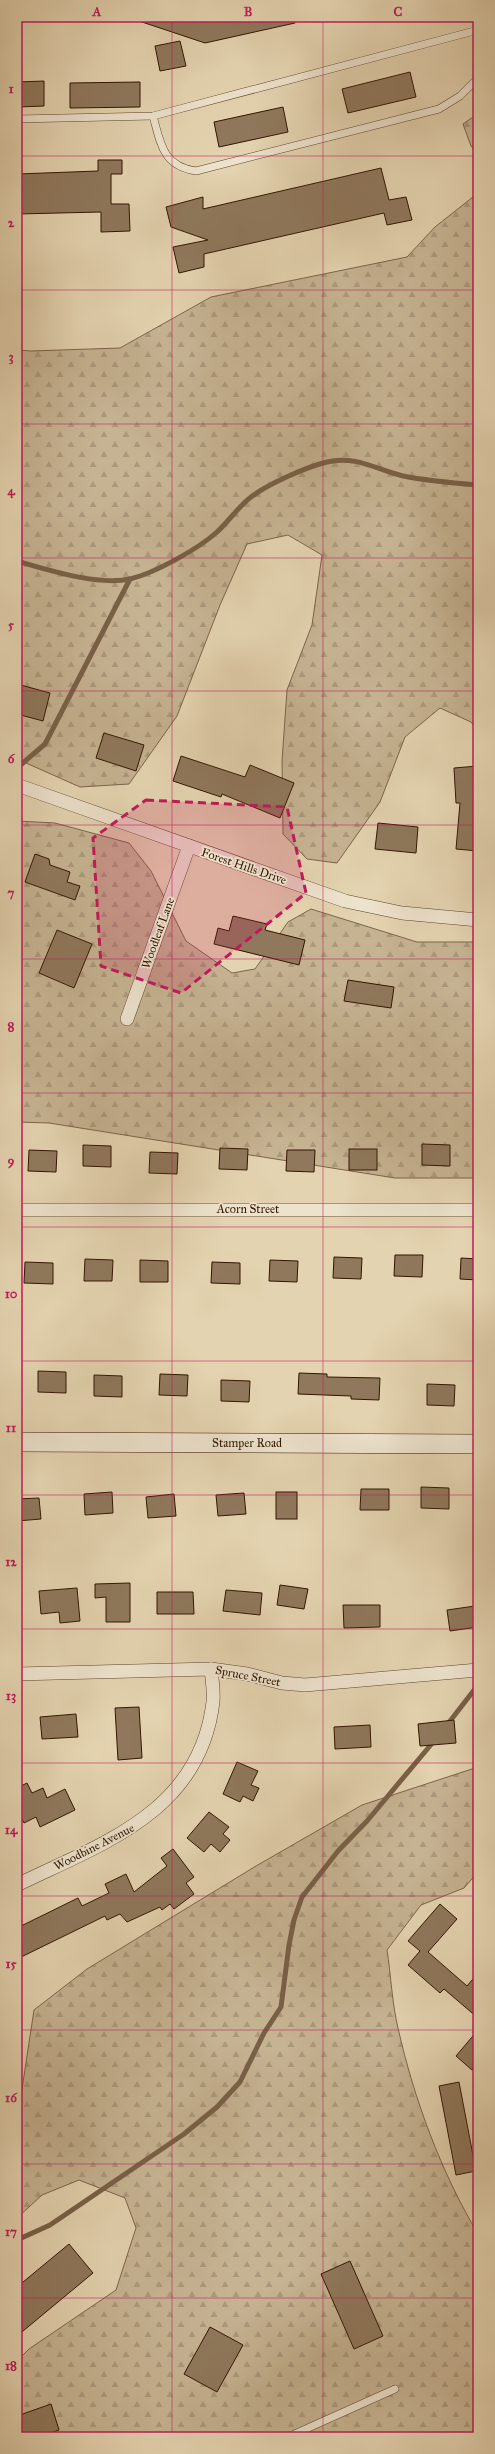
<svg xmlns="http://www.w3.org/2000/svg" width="495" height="2454" font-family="'IM FELL Great Primer',serif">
	<defs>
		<pattern id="forest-firs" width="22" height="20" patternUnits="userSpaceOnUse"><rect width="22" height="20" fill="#c6b392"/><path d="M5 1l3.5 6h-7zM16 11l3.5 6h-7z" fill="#ab997c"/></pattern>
	</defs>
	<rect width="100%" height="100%" fill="#e4d3b0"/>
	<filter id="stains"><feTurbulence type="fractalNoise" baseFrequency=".005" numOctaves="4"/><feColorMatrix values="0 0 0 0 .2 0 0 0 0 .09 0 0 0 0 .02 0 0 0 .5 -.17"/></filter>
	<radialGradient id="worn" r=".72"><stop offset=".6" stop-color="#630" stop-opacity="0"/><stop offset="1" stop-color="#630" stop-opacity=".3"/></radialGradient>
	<!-- forest -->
	<g fill="url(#forest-firs)" stroke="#7c6449">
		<polygon points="473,117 478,117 478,154 471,146 463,124"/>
		<polygon points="478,193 478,731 471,722 440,708 405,737 380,802 337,863 307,859 283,834 282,761 287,690 312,625 322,555 288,535 247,544 220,605 177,716 129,784 80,787 17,759 17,350 31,351 120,348 211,297 407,257 435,227"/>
		<polygon points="17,821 55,823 129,843 151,871 186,941 232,973 255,969 288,922 311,909 417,942 478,942 478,1178 395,1178 49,1123 17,1122"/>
		<path d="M478 1767V1872L464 1888 421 1905 387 1950C391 1976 392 2003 398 2028 414 2099 441 2172 478 2234V2437H17V2361L29 2349 116 2290 136 2228 125 2198 79 2180 42 2195 17 2218V2092L22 2089 34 2010 87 1969 256 1866 362 1805Z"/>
	</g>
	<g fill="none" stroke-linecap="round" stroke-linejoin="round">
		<!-- stream -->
		<g stroke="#786046" stroke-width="5">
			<path d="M17 561C48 570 98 586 130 579 155 573 198 549 217 532 229 521 238 507 251 497 268 484 306 467 327 462 356 455 377 470 403 476 428 481 453 483 478 485"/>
			<polyline points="17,768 45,744 130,579"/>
			<polyline points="447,1725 478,1685"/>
			<polyline points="17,2240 50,2225 184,2134 217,2107 240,2082 264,2033 281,2007 289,1945 294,1920 302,1897 338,1851 367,1821 434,1741"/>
		</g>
	</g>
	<!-- building -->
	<g fill="#8f785c" stroke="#321500">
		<polygon points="134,17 294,17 295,23 205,43 133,19"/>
		<polygon points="180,41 186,66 160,71 155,46"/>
		<polygon points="410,72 416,97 348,113 342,89"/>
		<polygon points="44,81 44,106 17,107 17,82"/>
		<polygon points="140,82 140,107 70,108 70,83"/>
		<polygon points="283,107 288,132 219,147 214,122"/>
		<polygon points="98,160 122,160 122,174 111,174 111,204 129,204 130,231 101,232 101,212 17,214 17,174 98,171"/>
		<polygon points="381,168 389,200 406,197 412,220 387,225 384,213 204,254 204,267 179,273 173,247 208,240 171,227 166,207 203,197 203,209"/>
		<polygon points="17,684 50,693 43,721 17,714"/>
		<polygon points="104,733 144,745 136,771 96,758"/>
		<polygon points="181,756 245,777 250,765 294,783 280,818 222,794 221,797 173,781"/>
		<polygon points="478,766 478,851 456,849 460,803 456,803 454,768"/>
		<polygon points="378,823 418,827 416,853 375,849"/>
		<polygon points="35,854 49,859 50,865 70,872 67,882 80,886 75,900 25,882"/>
		<polygon points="233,916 267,924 265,930 305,940 299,965 214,944 218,928 229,931"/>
		<polygon points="57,930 92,944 74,988 39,973"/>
		<polygon points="348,980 394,987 391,1008 344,1001"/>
		<polygon points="422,1144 450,1145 450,1166 422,1165"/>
		<polygon points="83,1145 111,1146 111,1167 83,1166"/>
		<polygon points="220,1148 248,1149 247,1170 219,1169"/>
		<rect x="349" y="1149" width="28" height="21"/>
		<polygon points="29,1150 57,1151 56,1172 28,1171"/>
		<polygon points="287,1150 315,1150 314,1172 286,1171"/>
		<polygon points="150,1152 178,1153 177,1174 149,1173"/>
		<polygon points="395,1255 423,1255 422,1277 394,1276"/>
		<polygon points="334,1257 362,1258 361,1279 333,1278"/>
		<polygon points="461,1258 478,1259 478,1280 460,1279"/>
		<polygon points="85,1259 113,1260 112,1281 84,1281"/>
		<polygon points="140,1260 168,1261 168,1282 140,1282"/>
		<polygon points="270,1260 298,1261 297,1282 269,1281"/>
		<polygon points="25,1262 53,1263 53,1284 24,1283"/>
		<polygon points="212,1262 240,1263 240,1284 211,1283"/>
		<polygon points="38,1371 66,1372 66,1393 38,1392"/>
		<polygon points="299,1373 327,1374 327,1377 380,1378 379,1400 351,1399 351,1396 298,1394"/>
		<polygon points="160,1374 188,1375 187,1396 159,1395"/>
		<polygon points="94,1375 122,1376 122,1397 94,1396"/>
		<polygon points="221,1380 250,1381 249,1402 221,1401"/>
		<polygon points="427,1384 455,1385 454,1406 427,1405"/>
		<polygon points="421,1487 449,1488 449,1509 421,1508"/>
		<polygon points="361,1489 389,1489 389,1510 360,1510"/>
		<polygon points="112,1492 113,1513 85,1515 84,1494"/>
		<rect x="276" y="1492" width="21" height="27"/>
		<polygon points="244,1493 246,1514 218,1516 216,1495"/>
		<polygon points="174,1494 176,1516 148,1518 146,1497"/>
		<polygon points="39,1498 41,1519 17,1521 17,1499"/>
		<polygon points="130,1583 130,1622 106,1622 106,1597 95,1598 95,1584"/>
		<polygon points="280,1585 308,1589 304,1609 277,1605"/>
		<polygon points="77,1588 80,1621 60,1623 59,1612 41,1614 39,1591"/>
		<polygon points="226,1590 262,1593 260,1615 223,1611"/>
		<polygon points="157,1592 193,1592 194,1614 157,1614"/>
		<polygon points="343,1605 380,1605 380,1627 344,1628"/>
		<polygon points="475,1606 478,1627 450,1631 447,1610"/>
		<polygon points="139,1707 142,1758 118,1760 115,1708"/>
		<polygon points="76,1714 78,1737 42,1739 40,1717"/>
		<polygon points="454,1720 456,1743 420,1746 418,1724"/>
		<polygon points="370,1725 371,1747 335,1749 334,1727"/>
		<polygon points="237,1762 258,1771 251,1785 259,1788 253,1801 243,1796 240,1802 223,1794"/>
		<polygon points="27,1783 32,1793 43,1788 47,1798 65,1789 75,1810 40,1827 36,1817 24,1823 17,1809 17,1788"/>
		<polygon points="209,1812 229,1827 223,1834 230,1840 220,1852 211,1844 204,1852 187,1838"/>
		<polygon points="173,1849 194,1877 186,1883 194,1894 174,1909 170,1904 162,1910 160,1907 127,1922 120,1914 107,1920 105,1916 17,1959 17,1928 78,1898 82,1906 109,1893 105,1884 126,1874 134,1892 167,1866 161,1858"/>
		<polygon points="440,1904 457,1919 428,1952 467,1986 478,1973 478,2018 444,1989 440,1993 408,1965 420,1951 408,1941"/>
		<polygon points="478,2030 478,2063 472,2070 456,2056"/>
		<polygon points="459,2082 476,2171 456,2175 439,2086"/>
		<polygon points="69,2244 93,2273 17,2336 17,2287"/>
		<polygon points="350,2261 383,2336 354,2349 321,2274"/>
		<polygon points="210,2327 243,2345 217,2392 184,2374"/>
		<polygon points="51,2404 59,2430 38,2437 17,2437 17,2416"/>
	</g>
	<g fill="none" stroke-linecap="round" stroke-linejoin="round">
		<!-- lane casing -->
		<g stroke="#5e442c" stroke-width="8">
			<g id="lane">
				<polyline points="471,17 478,22"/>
				<path d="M153 116C161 145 163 166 196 171L439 109 460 96 478 78"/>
				<polyline points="17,119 153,116 478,30"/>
				<polyline points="288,2437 395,2389"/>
			</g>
		</g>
		<!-- street casing -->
		<g stroke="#5e442c" stroke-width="14">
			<g id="street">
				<polyline points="17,785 345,901 402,913 478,920"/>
				<polyline points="127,1019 189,846"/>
				<polyline points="17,1210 478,1210"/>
				<polyline points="17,1674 211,1669 247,1674 282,1683 305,1685 478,1670"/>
				<path d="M17 1885C103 1843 200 1812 213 1702 214 1691 212 1679 211 1669"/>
			</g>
		</g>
		<!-- secondary casing -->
		<g stroke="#321500" stroke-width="20">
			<polyline id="secondary" points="17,1442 478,1444"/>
		</g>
		<!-- lane -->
		<use href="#lane" stroke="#ede2cc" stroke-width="7"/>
		<!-- street -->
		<use href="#street" stroke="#ede2cc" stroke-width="13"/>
		<!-- secondary -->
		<use href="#secondary" stroke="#ede2cc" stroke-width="19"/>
	</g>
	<!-- marked area -->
	<path fill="#c2185b" fill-opacity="0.2" stroke="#c2185b" stroke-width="3" stroke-dasharray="8 5" stroke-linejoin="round" d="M146 800 287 807 306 893 181 993 101 966 93 838Z"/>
	<!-- grid -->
	<path fill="none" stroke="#c2185b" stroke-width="1" stroke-opacity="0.55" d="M172 17V2437M323 17V2437M17 156H478M17 290H478M17 424H478M17 558H478M17 691H478M17 825H478M17 959H478M17 1093H478M17 1227H478M17 1361H478M17 1495H478M17 1629H478M17 1763H478M17 1896H478M17 2030H478M17 2164H478M17 2298H478"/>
	<g text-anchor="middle" stroke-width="3.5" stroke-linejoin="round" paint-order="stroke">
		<!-- street labels -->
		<g font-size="12" fill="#321500" stroke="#ede2cc">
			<text transform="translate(244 866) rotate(19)" y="4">Forest Hills Drive</text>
			<text transform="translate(158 933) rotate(-70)" y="4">Woodleaf Lane</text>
			<text x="248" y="1213">Acorn Street</text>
			<text x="247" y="1447">Stamper Road</text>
			<text transform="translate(248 1676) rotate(11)" y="4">Spruce Street</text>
			<text transform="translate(94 1847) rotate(-27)" y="4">Woodbine Avenue</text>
		</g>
	</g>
	<!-- margin -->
	<rect width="495" height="2454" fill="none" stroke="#e4d3b0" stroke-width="44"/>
	<rect x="22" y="22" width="451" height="2410" fill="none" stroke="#c2185b" stroke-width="1.5"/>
	<g font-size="13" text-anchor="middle" font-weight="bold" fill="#c2185b">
		<text x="97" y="16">A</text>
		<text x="248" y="16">B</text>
		<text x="398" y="16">C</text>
		<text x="11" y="93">1</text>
		<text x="11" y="227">2</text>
		<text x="11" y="361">3</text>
		<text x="11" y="495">4</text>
		<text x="11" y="629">5</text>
		<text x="11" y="763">6</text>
		<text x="11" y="897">7</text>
		<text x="11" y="1031">8</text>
		<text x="11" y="1165">9</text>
		<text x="11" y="1298">10</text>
		<text x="11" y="1432">11</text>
		<text x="11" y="1566">12</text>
		<text x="11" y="1700">13</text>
		<text x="11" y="1834">14</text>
		<text x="11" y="1968">15</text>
		<text x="11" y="2102">16</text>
		<text x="11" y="2236">17</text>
		<text x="11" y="2370">18</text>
	</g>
	<rect width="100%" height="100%" filter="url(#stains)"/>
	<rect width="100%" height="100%" fill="url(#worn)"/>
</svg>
